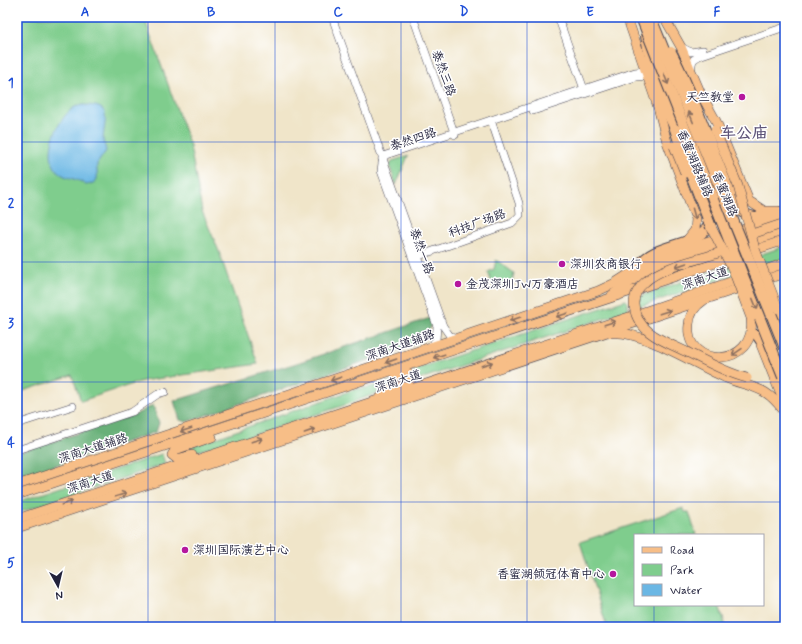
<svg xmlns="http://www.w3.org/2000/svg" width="802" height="644" font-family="Mynerve,'LXGW WenKai TC',sans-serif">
	<rect width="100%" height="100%" fill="#fff"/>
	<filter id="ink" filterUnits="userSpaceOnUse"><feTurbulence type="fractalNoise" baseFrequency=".025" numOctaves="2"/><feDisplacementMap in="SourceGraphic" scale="8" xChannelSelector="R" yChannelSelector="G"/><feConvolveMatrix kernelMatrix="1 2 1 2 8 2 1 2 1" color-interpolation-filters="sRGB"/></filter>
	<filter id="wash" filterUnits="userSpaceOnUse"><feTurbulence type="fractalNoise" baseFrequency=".012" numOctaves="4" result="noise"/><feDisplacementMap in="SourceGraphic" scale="16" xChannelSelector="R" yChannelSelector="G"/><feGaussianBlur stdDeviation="0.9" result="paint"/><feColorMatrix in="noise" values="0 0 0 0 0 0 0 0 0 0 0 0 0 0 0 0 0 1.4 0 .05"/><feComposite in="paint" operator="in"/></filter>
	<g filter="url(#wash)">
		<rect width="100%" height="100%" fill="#f0e5c9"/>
		<!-- green -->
		<g fill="#7fcd8d" stroke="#507864">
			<polygon points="17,17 144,17 190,146 202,211 218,249 258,364 142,381 81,401 72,375 17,393"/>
			<polygon points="408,156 396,185 390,167 392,161"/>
			<polygon points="785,246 785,258 635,308 632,299"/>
			<polygon points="496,260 514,273 512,282 496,287 493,286 488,272 494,269"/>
			<polygon points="626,300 629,310 417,380 413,370"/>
			<polygon points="404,377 407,378 405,382 351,403 244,438 180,456 178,455 179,451 353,390 376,386"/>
			<polygon points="162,454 165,464 17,513 17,502"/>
			<polygon points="683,508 685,512 689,512 696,535 635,535 635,605 719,605 726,627 607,627 580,542"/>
		</g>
		<!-- forest -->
		<g fill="#67b078" stroke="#44695a">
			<path d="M430 318C433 332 424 339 413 345L186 422 180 420 174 401 300 362Z"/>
			<polygon points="153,405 159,423 156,432 17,478 17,453 135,415"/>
		</g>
		<!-- water -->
		<path fill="#6bb7e4" stroke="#466c90" d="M83 105C113 105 105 117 103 139 103 142 106 147 106 151L97 164C96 176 102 182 86 185 78 178 68 179 61 174 40 159 56 121 72 109 75 106 79 106 83 105Z"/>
	</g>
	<g filter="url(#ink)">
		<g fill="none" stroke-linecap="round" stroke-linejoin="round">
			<!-- minor casing -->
			<g stroke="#413f50" stroke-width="8">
				<g id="minor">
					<polyline points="332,17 443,326 450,336 458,338"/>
					<polyline points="413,17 455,135"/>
					<polyline points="558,17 585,92"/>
					<polyline points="681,47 691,52 703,50"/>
					<polyline points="691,69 693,60 699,56 785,27"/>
					<polyline points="533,111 636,77 647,76"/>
					<polyline points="382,159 386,155 635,72 645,71"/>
					<polyline points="382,163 381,171 437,326 436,340 429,347"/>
					<polyline points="413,258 512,223 520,215 519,203 491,120"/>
					<polyline points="17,424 73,406"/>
					<polyline points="17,450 132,412 158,394 165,392"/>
				</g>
			</g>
			<!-- major casing -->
			<g stroke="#413f50" stroke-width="10">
				<g id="major">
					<polyline points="627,17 661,116"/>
					<polyline points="664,17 681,47 704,101"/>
					<polyline points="702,96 716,121 749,201 764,211 778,211"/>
					<polyline points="659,111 667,142 696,219 695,230 687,240"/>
					<polyline points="726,250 785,230"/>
					<polyline points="642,269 755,233"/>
					<polyline points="612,295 648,269"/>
					<path d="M703 301C695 306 690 314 689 324 683 370 758 369 751 318"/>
					<polyline points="778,308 785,326"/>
					<path d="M611 333C643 330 696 365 726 378 739 384 754 385 766 393 774 398 779 405 785 412"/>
					<polyline points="761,345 785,405"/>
					<polyline points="380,398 390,389 408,382 411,379 411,375 407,373 396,376"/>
					<polyline points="192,455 177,459 172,455 175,450 212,437"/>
					<polyline points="17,485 598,291 615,283 649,261 780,217"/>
					<polyline points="17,495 785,240"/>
					<polyline points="17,519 632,316 785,263"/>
					<polyline points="17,528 785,273"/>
				</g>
			</g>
			<!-- highway casing -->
			<g stroke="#413f50" stroke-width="12">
				<g id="highway">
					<path d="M646 36C651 70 663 106 679 136"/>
					<polyline points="725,166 740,201"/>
					<path d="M732 197C743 224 762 218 785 211"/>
					<path d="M640 265C655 239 717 250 710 208L690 160"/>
					<polyline points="757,335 773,358"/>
				</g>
			</g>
			<!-- minor -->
			<use href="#minor" stroke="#fff" stroke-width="7"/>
			<!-- major -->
			<use href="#major" stroke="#f7be87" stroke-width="9"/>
			<!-- highway -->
			<use href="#highway" stroke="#f7be87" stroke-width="10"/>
			<!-- major-bridge casing -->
			<g stroke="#413f50" stroke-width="10" stroke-linecap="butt">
				<g id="major-bridge">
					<polyline points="715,130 738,186 755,249 778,308"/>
					<polyline points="674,146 685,173"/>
					<polyline points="708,221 733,270 751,318"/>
					<polyline points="755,233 785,223"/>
					<path d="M718 253C697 260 661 267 645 282 639 287 634 295 634 303 634 333 669 343 691 354 710 363 727 373 747 378"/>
				</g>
			</g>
			<!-- highway-bridge casing -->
			<g stroke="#413f50" stroke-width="12" stroke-linecap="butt">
				<g id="highway-bridge">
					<polyline points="641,17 783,377"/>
					<polyline points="653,23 785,348"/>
					<path d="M671 52C693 93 707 137 725 180"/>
					<polyline points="675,129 682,151 711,227"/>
				</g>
			</g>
			<!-- major-bridge -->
			<use href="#major-bridge" stroke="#f7be87" stroke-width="9"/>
			<!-- highway-bridge -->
			<use href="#highway-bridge" stroke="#f7be87" stroke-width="10"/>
		</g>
		<!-- one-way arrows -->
		<defs><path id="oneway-shaft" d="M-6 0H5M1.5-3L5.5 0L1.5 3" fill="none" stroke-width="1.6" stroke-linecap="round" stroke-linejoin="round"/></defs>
		<g stroke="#8c7061">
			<use href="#oneway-shaft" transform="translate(666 79) rotate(68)"/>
			<use href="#oneway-shaft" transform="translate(691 117) rotate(-112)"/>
			<use href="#oneway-shaft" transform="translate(694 214) rotate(75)"/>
			<use href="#oneway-shaft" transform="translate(681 265) rotate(161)"/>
			<use href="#oneway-shaft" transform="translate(755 304) rotate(68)"/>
			<use href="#oneway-shaft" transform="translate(665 312) rotate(-18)"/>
			<use href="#oneway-shaft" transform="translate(562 315) rotate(162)"/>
			<use href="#oneway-shaft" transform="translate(515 319) rotate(161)"/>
			<use href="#oneway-shaft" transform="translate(610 323) rotate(-18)"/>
			<use href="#oneway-shaft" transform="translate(737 352) rotate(146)"/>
			<use href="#oneway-shaft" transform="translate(439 356) rotate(162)"/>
			<use href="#oneway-shaft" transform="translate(391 361) rotate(161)"/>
			<use href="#oneway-shaft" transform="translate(487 364) rotate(-18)"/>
			<use href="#oneway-shaft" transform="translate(336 379) rotate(161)"/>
			<use href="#oneway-shaft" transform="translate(186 430) rotate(162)"/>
			<use href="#oneway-shaft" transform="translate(310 431) rotate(-19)"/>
			<use href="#oneway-shaft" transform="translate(257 440) rotate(-18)"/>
			<use href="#oneway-shaft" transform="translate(121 495) rotate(-18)"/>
			<use href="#oneway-shaft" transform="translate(67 503) rotate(-18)"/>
		</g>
	</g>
	<!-- grid -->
	<path fill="none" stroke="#1d4ed8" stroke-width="1" stroke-opacity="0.55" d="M148 17V627M275 17V627M401 17V627M527 17V627M654 17V535M17 142H785M17 262H785M17 382H785M17 502H785M654 605V627"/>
	<!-- markers -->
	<g fill="#b5179e" stroke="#fff" stroke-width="1.5">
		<circle cx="742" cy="97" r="4"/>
		<circle cx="562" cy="264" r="4"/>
		<circle cx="458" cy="284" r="4"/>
		<circle cx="185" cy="550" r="4"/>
		<circle cx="613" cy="574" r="4"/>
	</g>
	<g text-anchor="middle" stroke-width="3" stroke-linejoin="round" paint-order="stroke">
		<!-- street labels -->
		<g font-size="12" fill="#22223b" stroke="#fff">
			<text transform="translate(444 73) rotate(70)" y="4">泰然三路</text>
			<text transform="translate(413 139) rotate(-18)" y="4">泰然四路</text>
			<text transform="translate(695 163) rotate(67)" y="4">香蜜湖路辅路</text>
			<text transform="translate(725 194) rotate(68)" y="4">香蜜湖路</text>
			<text transform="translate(477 223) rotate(-20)" y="4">科技广场路</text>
			<text transform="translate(422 251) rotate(70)" y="4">泰然一路</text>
			<text transform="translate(705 278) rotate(-19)" y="4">深南大道</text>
			<text transform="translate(400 345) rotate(-19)" y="4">深南大道辅路</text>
			<text transform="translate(398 381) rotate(-18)" y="4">深南大道</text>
			<text transform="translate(93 448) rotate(-18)" y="4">深南大道辅路</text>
			<text transform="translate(90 482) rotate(-18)" y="4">深南大道</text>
		</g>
		<!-- poi labels -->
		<g font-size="12" fill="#22223b" stroke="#fff" text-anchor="start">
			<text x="734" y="101" text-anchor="end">天竺教堂</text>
			<text x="570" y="268">深圳农商银行</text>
			<text x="466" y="288">金茂深圳JW万豪酒店</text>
			<text x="193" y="554">深圳国际演艺中心</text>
			<text x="605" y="578" text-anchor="end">香蜜湖领冠体育中心</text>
		</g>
		<!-- district labels -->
		<g font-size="16" font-weight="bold" fill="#5d5378" stroke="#fff">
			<text x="744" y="138">车公庙</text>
		</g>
	</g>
	<!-- margin -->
	<rect width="802" height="644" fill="none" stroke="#fff" stroke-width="44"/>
	<!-- legend -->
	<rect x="634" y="534" width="130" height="72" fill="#ffffff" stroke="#a7a7b1"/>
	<rect x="642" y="547" width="20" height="6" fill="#f7be87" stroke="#a7a7b1"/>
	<text x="670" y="554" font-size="12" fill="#22223b">Road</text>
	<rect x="642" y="564" width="20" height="12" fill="#7fcd8d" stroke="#a7a7b1"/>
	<text x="670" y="574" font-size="12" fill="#22223b">Park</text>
	<rect x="642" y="584" width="20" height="12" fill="#6bb7e4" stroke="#a7a7b1"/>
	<text x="670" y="594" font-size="12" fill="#22223b">Water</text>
	<!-- north arrow -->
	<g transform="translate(58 586) rotate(172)" stroke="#ffffff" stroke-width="3" paint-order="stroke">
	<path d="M0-3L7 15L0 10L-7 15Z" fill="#22223b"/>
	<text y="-6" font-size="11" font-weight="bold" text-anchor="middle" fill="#22223b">N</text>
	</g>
	<rect x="22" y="22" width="758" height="600" fill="none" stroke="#1d4ed8" stroke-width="1.5"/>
	<g font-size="13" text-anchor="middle" font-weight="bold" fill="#1d4ed8">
		<text x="85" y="16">A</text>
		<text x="211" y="16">B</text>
		<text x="338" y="16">C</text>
		<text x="464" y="16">D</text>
		<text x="590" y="16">E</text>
		<text x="717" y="16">F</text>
		<text x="11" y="87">1</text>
		<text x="11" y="207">2</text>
		<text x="11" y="327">3</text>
		<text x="11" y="447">4</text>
		<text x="11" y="567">5</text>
	</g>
</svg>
